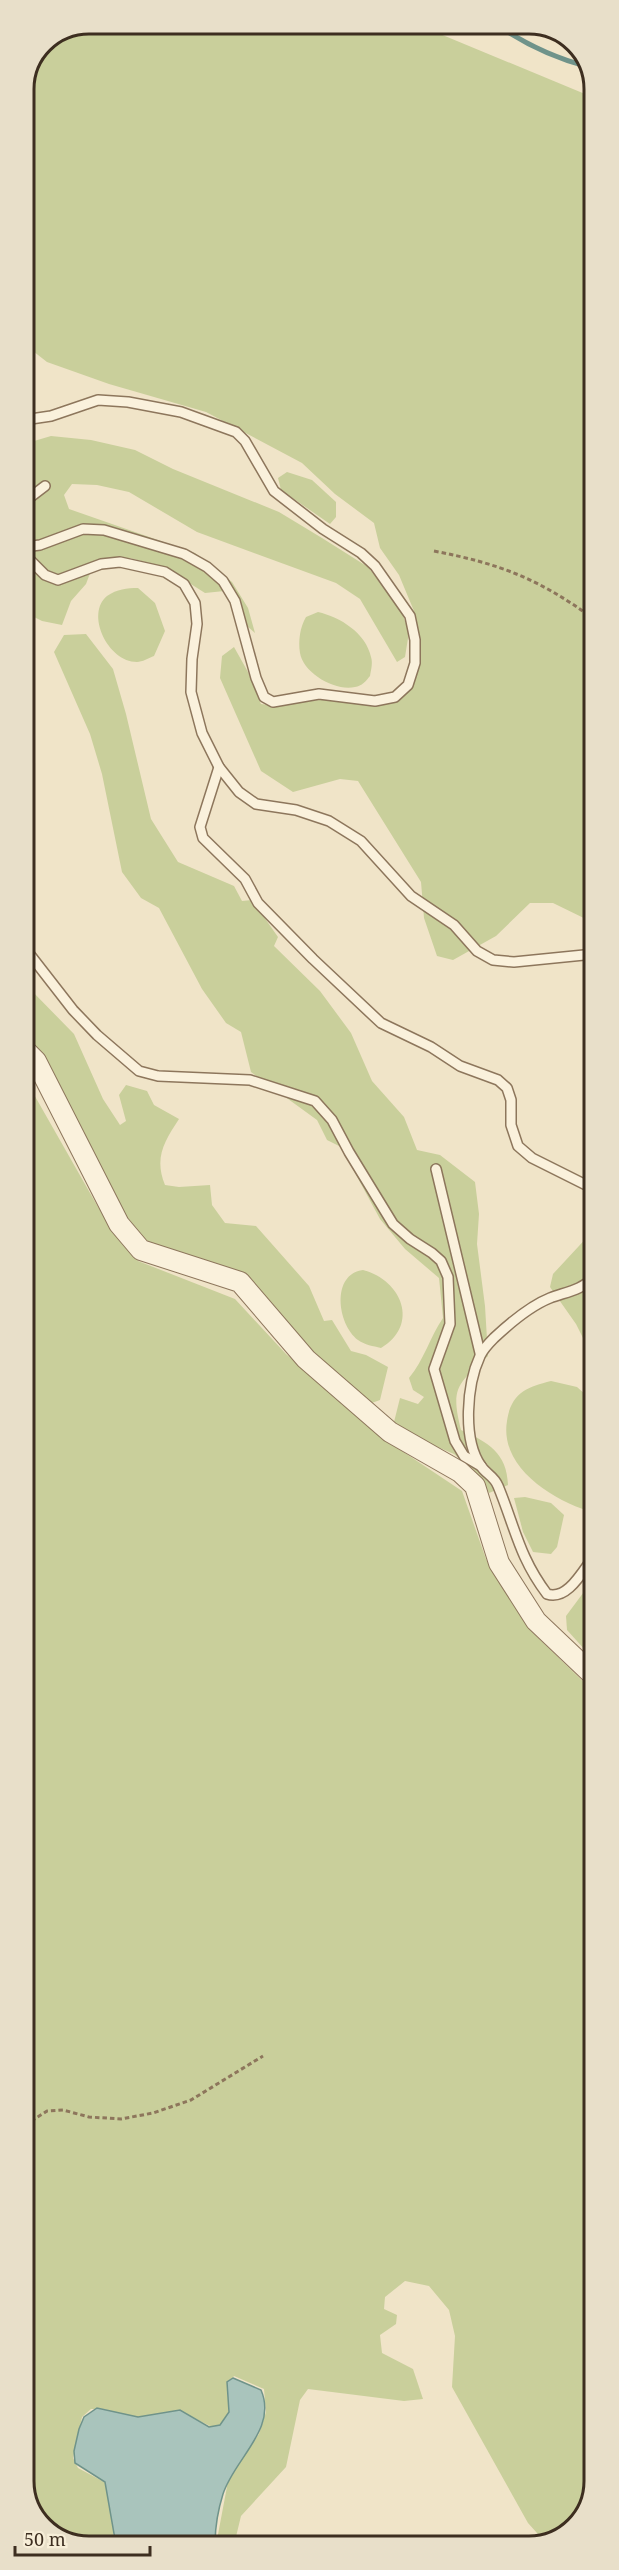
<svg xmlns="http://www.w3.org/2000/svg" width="619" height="2570" font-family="'Noto Serif',serif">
	<rect width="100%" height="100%" fill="#f0e4c8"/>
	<!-- green -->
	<g fill="#c9cf9b">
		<path d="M90 24H416L585 94 594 101V923L553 903H530L496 936 453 960 437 956 424 918 421 882 358 781 340 779 293 792 261 771 220 678 222 656 234 647 248 672 261 704C286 708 299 700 322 700 350 700 369 705 398 702L414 683 421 653 414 611 399 575 380 548 374 523 335 494 302 463 206 412 109 384 47 362 24 344V89L43 43Z"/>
		<polygon points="51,436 91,440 135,450 173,469 279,512 322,538 368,567 401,610 409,632 405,657 397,662 360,599 336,583 197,532 129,492 97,485 72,484 64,495 69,509 195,553 232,582 248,608 255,633 247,626 234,590 205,593 164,567 130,558 95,560 86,584 71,601 62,625 42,621 24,612 24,444"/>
		<polygon points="287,472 312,480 336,502 336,517 330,524 281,490 278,478"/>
		<path d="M138 588 155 603 165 631 154 656C149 658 142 662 137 662 108 662 85 614 107 596 117 589 127 588 138 588Z"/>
		<path d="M318 612C340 617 366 633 371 657 373 663 371 670 370 676 366 681 362 686 355 687 336 692 303 673 300 653 298 641 300 627 306 617Z"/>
		<path d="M86 634 113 669 126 714 151 819 178 862 234 886 242 901 252 900 278 937 274 946 320 991 351 1033 372 1081 404 1117 417 1150 440 1155 475 1182 479 1214 477 1244 485 1306 488 1356C458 1384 450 1387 461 1430 488 1442 507 1453 508 1485L489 1493 480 1476 454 1454 414 1437 394 1422 400 1398 418 1404 424 1397 413 1390 409 1378C424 1360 430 1337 443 1318L439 1278 405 1249 380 1219 341 1147 327 1140 317 1120 251 1072 241 1032 226 1023 202 989 159 908 141 898 122 872 102 774 90 734 54 652 64 635Z"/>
		<path d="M24 969 31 976 29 988 74 1034 103 1099 120 1125 126 1121 119 1095 126 1085 147 1091 154 1105 179 1119C164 1142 154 1158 165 1185L179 1187 210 1185 212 1205 225 1223 256 1226 309 1286 324 1321 332 1320 351 1351 366 1355 388 1367 380 1400 369 1404 323 1370 250 1285 149 1246 133 1232 24 1041Z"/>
		<polygon points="24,1077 98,1207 138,1261 235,1299 286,1354 387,1441 462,1491 486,1559 531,1631 595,1693 595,2481 579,2523 546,2543 528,2523 452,2387 455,2336 449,2310 429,2286 405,2281 385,2297 384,2309 397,2315 396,2324 380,2335 382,2353 413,2369 423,2399 404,2401 308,2389 300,2400 286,2467 241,2516 234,2545 216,2545 229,2476 259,2434 266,2412 264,2389 234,2376 227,2385 229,2414 223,2426 212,2427 180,2411 132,2418 104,2409 91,2409 82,2417 73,2458 78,2468 106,2483 113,2523 114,2545 81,2545 46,2530 25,2493"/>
		<polygon points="594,1232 594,1360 576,1324 550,1287 553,1274 591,1233"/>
		<path d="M363 1270C402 1280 420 1325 381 1348 373 1346 365 1345 358 1340 337 1324 331 1274 363 1270Z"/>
		<path d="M551 1381 577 1387 594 1402 595 1513C555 1502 499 1468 507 1421 511 1393 527 1387 551 1381Z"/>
		<polygon points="525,1497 551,1503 564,1515 557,1547 551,1554 533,1552 523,1532 514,1498"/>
		<polygon points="595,1577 595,1661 567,1630 566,1616"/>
	</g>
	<!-- water -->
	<path fill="#a9c4bc" stroke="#6f938a" stroke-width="1.5" d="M233 2378 261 2390C278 2429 234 2459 223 2494 218 2510 215 2529 215 2545H116L105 2482 75 2463 74 2451 79 2429 84 2417 97 2408 138 2417 180 2410 209 2427 220 2425 229 2412 227 2382Z"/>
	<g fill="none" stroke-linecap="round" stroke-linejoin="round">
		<!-- stream -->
		<path stroke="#6f938a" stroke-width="5" d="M496 24C526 45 554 58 589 67"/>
		<!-- service casing -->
		<g stroke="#8d765c" stroke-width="12">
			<g id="service">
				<polyline points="24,420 51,416 98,400 128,402 181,412 236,432 245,441 274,491 323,529 361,553 375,566 410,616 415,640 415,663 408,685 395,697 375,701 319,694 273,702 264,697 256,678 235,601 223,581 207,567 184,554 104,530 83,529 40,545 24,547"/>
				<polyline points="24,502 45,486"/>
				<polyline points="24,554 45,575 58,580 101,564 120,562 165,572 184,584 195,603 197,624 192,659 191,692 202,733 219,767 239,792 256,804 296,810 329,821 361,841 411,896 454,925 477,951 493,960 514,962 594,954"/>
				<polyline points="219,767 200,827 203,838 245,879 258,903 313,959 381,1023 431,1047 460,1066 498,1080 507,1088 511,1100 511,1125 518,1146 532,1158 594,1189"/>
				<polyline points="24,947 73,1010 97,1035 139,1071 158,1076 250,1080 315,1101 332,1120 349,1152 393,1224 410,1239 432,1253 441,1261 448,1277 450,1324 434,1369 455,1441 464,1456 481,1466"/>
				<polyline points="436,1169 480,1353"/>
				<path d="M594 1277C582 1290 566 1292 550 1298 530 1306 510 1323 494 1338 489 1343 483 1349 480 1356 467 1384 462 1439 481 1466 486 1474 494 1476 498 1486 515 1527 519 1557 547 1594 568 1601 583 1570 595 1555"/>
			</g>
		</g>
		<!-- minor casing -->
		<g stroke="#8d765c" stroke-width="22">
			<polyline id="minor" points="24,1049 36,1061 119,1224 141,1250 240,1282 306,1359 390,1432 460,1472 475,1486 499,1563 536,1621 595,1677"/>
		</g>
		<!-- path -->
		<g stroke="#8d765c" stroke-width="3" stroke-dasharray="4.5 3" stroke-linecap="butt">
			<path d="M434 551C501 564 539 579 594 619"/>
			<polyline points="25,2125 47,2111 63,2110 89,2117 121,2119 153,2113 191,2100 263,2056"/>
		</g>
		<!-- service -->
		<use href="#service" stroke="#faf1dc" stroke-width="9"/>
		<!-- minor -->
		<use href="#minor" stroke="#faf1dc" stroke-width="20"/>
	</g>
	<!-- crop -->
	<path d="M0 0H619V2570H0ZM89 34H529A55 55 0 0 1 584 89V2481A55 55 0 0 1 529 2536H89A55 55 0 0 1 34 2481V89A55 55 0 0 1 89 34Z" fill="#e8dfc9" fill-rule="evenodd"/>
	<path fill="none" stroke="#3d2e20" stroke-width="3" d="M89 34H529A55 55 0 0 1 584 89V2481A55 55 0 0 1 529 2536H89A55 55 0 0 1 34 2481V89A55 55 0 0 1 89 34Z"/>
	<!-- scale -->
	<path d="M15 2546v9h135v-9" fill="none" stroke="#3d2e20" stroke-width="3"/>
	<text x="24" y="2546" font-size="18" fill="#3d2e20" stroke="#f7eed8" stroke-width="4.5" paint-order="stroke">50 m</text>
</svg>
